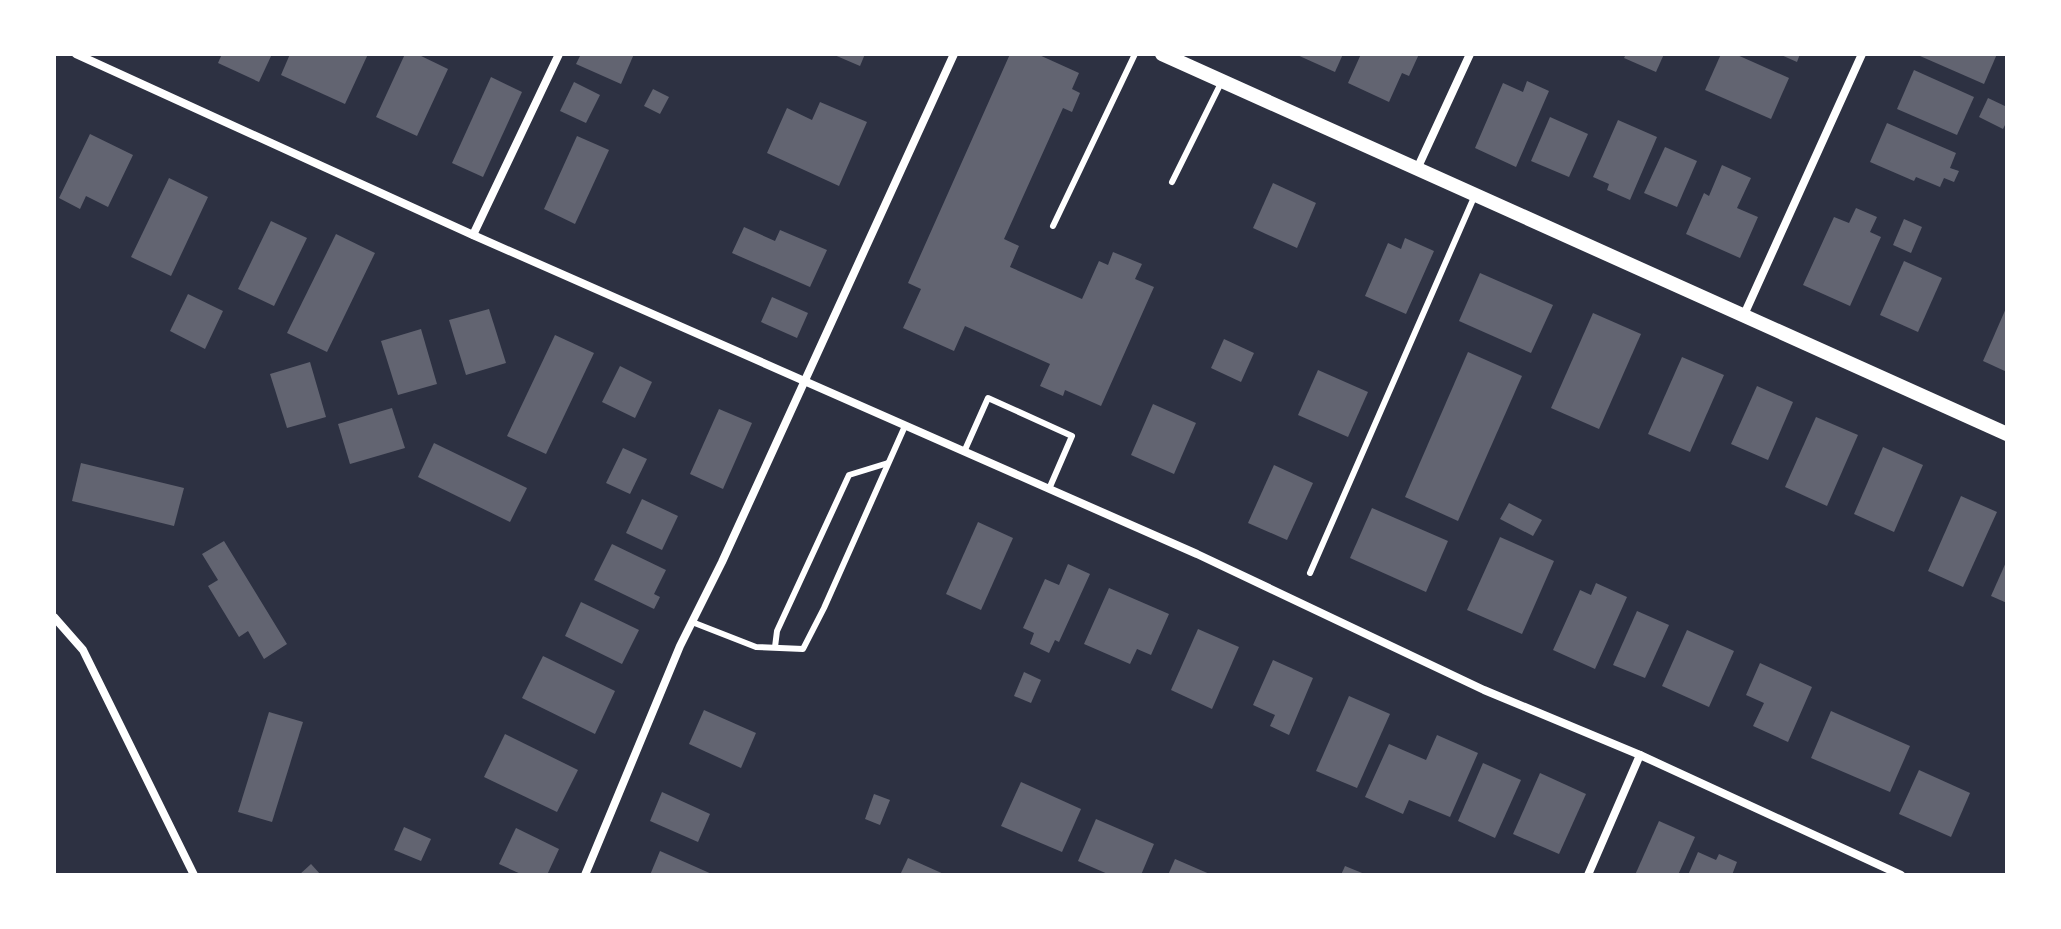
<svg xmlns="http://www.w3.org/2000/svg" width="2061" height="929" font-family="'PT Sans Narrow',sans-serif">
	<rect width="100%" height="100%" fill="#2d3142"/>
	<!-- building -->
	<g fill="#626471">
		<polygon points="222,54 272,54 259,82 218,63"/>
		<polygon points="290,54 368,54 345,104 281,75"/>
		<polygon points="405,54 417,54 448,69 417,136 376,117"/>
		<polygon points="581,54 634,54 621,84 576,64"/>
		<polygon points="832,54 865,54 860,66"/>
		<polygon points="1010,54 1037,54 1079,73 1072,89 1080,93 1072,112 1063,108 1004,239 1019,246 1010,267 1082,299 1099,261 1108,265 1113,252 1142,264 1135,279 1154,287 1101,406 1065,390 1063,396 1040,386 1050,364 965,326 954,351 903,328 921,289 908,283"/>
		<polygon points="1295,54 1343,54 1335,72"/>
		<polygon points="1361,54 1419,54 1409,76 1402,73 1389,102 1348,83"/>
		<polygon points="1626,54 1664,54 1656,72 1624,58"/>
		<polygon points="1721,54 1735,54 1789,78 1771,119 1705,90"/>
		<polygon points="1779,54 1800,54 1797,62"/>
		<polygon points="1921,54 1997,54 1984,84 1920,56"/>
		<polygon points="1914,70 1974,97 1957,135 1897,109"/>
		<polygon points="491,77 522,92 483,177 452,163"/>
		<polygon points="1527,81 1549,91 1516,167 1475,148 1503,83 1523,92"/>
		<polygon points="574,82 600,95 586,123 560,111"/>
		<polygon points="653,89 669,97 660,114 644,106"/>
		<polygon points="1988,98 2007,107 2007,121 2003,129 1979,117"/>
		<polygon points="820,102 867,122 839,186 767,153 787,108 812,120"/>
		<polygon points="1550,117 1588,134 1569,177 1531,161"/>
		<polygon points="1618,120 1657,137 1630,200 1607,190 1609,184 1593,177"/>
		<polygon points="1887,123 1956,153 1950,168 1959,171 1954,182 1944,178 1940,187 1916,177 1914,181 1870,162"/>
		<polygon points="90,134 133,155 108,207 86,196 80,209 59,198"/>
		<polygon points="577,136 609,150 575,224 544,209"/>
		<polygon points="1665,147 1697,161 1677,207 1644,193"/>
		<polygon points="1722,165 1751,178 1737,208 1758,217 1740,258 1686,234 1704,193 1709,196"/>
		<polygon points="169,178 208,197 171,276 131,257"/>
		<polygon points="1273,183 1316,203 1297,248 1253,228"/>
		<polygon points="1856,208 1877,217 1870,232 1881,237 1850,306 1803,285 1834,217 1849,223"/>
		<polygon points="1904,219 1922,227 1911,253 1893,245"/>
		<polygon points="271,221 307,238 274,306 238,289"/>
		<polygon points="744,227 775,241 780,230 827,250 810,287 732,253"/>
		<polygon points="336,234 375,253 327,352 287,333"/>
		<polygon points="1405,238 1434,251 1406,314 1365,296 1388,243 1401,249"/>
		<polygon points="1904,261 1942,278 1918,332 1880,315"/>
		<polygon points="1480,273 1553,305 1531,353 1459,321"/>
		<polygon points="188,294 223,311 205,349 170,331"/>
		<polygon points="772,297 808,313 797,338 761,322"/>
		<polygon points="2007,306 2007,372 1983,361"/>
		<polygon points="489,309 506,363 466,375 449,320"/>
		<polygon points="1593,313 1641,334 1599,429 1551,408"/>
		<polygon points="421,329 437,384 398,395 381,341"/>
		<polygon points="555,335 594,353 546,454 507,436"/>
		<polygon points="1224,339 1254,353 1241,382 1211,368"/>
		<polygon points="1468,352 1522,376 1458,521 1405,497"/>
		<polygon points="1682,357 1724,375 1690,452 1648,434"/>
		<polygon points="310,362 326,417 287,428 270,374"/>
		<polygon points="620,366 652,382 635,418 602,402"/>
		<polygon points="1318,370 1368,392 1348,437 1298,415"/>
		<polygon points="1757,386 1793,402 1768,460 1731,444"/>
		<polygon points="1153,404 1196,423 1174,474 1131,455"/>
		<polygon points="392,408 405,448 350,464 338,424"/>
		<polygon points="719,409 752,423 723,489 690,474"/>
		<polygon points="1816,417 1858,435 1827,506 1785,487"/>
		<polygon points="434,443 527,488 510,522 418,477"/>
		<polygon points="1883,447 1923,465 1894,532 1854,514"/>
		<polygon points="623,448 647,459 630,494 606,483"/>
		<polygon points="81,463 184,488 174,526 72,501"/>
		<polygon points="1274,465 1313,483 1287,540 1248,523"/>
		<polygon points="1961,496 1997,512 1963,587 1928,571"/>
		<polygon points="642,499 678,516 662,550 626,533"/>
		<polygon points="1509,503 1542,520 1533,536 1500,519"/>
		<polygon points="1372,508 1448,541 1426,592 1350,558"/>
		<polygon points="978,522 1013,538 981,610 946,594"/>
		<polygon points="1500,537 1554,561 1522,634 1467,610"/>
		<polygon points="224,541 287,644 264,659 248,631 239,637 208,586 218,580 202,554"/>
		<polygon points="612,544 666,570 654,594 660,597 654,609 594,580"/>
		<polygon points="2007,560 2007,603 1991,596"/>
		<polygon points="1068,564 1090,574 1059,642 1055,640 1049,653 1030,644 1034,633 1023,628 1045,579 1059,585"/>
		<polygon points="1596,583 1627,597 1595,669 1553,650 1580,590 1591,595"/>
		<polygon points="1109,588 1169,614 1151,655 1137,649 1130,664 1084,644"/>
		<polygon points="581,602 639,630 622,664 565,636"/>
		<polygon points="1637,611 1669,625 1645,678 1613,665"/>
		<polygon points="1198,629 1239,647 1212,709 1171,690"/>
		<polygon points="1687,630 1734,651 1709,707 1662,686"/>
		<polygon points="543,656 615,691 595,734 522,698"/>
		<polygon points="1273,660 1313,678 1289,735 1270,726 1275,715 1253,705"/>
		<polygon points="1760,663 1812,687 1788,742 1753,726 1764,703 1746,695"/>
		<polygon points="1024,672 1041,680 1031,703 1014,696"/>
		<polygon points="1349,696 1390,714 1357,788 1316,771"/>
		<polygon points="704,710 756,733 741,768 689,744"/>
		<polygon points="1831,711 1910,746 1890,792 1811,758"/>
		<polygon points="269,712 303,722 272,822 238,812"/>
		<polygon points="505,734 578,770 557,812 484,777"/>
		<polygon points="1437,735 1478,753 1450,817 1409,800 1403,814 1365,797 1389,744 1426,760"/>
		<polygon points="1483,763 1521,780 1495,838 1458,821"/>
		<polygon points="1919,770 1970,793 1951,837 1899,814"/>
		<polygon points="1540,773 1586,794 1559,854 1513,834"/>
		<polygon points="1021,782 1081,809 1062,852 1001,826"/>
		<polygon points="662,792 710,814 698,842 650,821"/>
		<polygon points="874,794 890,800 880,825 865,819"/>
		<polygon points="1096,819 1154,844 1141,875 1110,875 1078,861"/>
		<polygon points="1659,821 1695,837 1678,875 1635,875"/>
		<polygon points="404,827 431,839 421,861 394,850"/>
		<polygon points="516,828 559,849 547,875 523,875 499,864"/>
		<polygon points="660,851 714,875 650,875"/>
		<polygon points="1698,852 1716,860 1719,854 1737,862 1732,875 1688,875"/>
		<polygon points="908,858 946,875 900,875"/>
		<polygon points="1175,859 1212,875 1168,875"/>
		<polygon points="311,864 321,875 299,875"/>
		<polygon points="1345,866 1367,875 1341,875"/>
	</g>
	<g fill="none" stroke-linecap="round" stroke-linejoin="round">
		<!-- service -->
		<g stroke="#fff" stroke-width="6">
			<polyline points="1172,182 1222,81"/>
			<polyline points="1053,226 1135,54"/>
			<polyline points="964,452 988,398 1072,436 1049,489"/>
			<polyline points="1310,573 1475,195"/>
			<polyline points="692,622 756,647 803,649 824,608 905,426"/>
			<polyline points="775,647 777,631 849,475 888,463"/>
		</g>
		<!-- minor -->
		<g stroke="#fff" stroke-width="8">
			<polyline points="76,54 473,235 1197,554 1484,690 1640,755 1901,875"/>
			<polyline points="1417,169 1470,54"/>
			<polyline points="473,235 559,54"/>
			<polyline points="1743,317 1862,54"/>
			<polyline points="54,617 83,650 194,875"/>
			<polyline points="585,875 680,646 722,562 954,54"/>
			<polyline points="1588,875 1640,755"/>
		</g>
		<!-- tertiary -->
		<polyline stroke="#fff" stroke-width="14" points="1162,54 2007,434"/>
	</g>
	<!-- border -->
	<rect width="2061" height="929" fill="none" stroke="#ffffff" stroke-width="112"/>
</svg>
